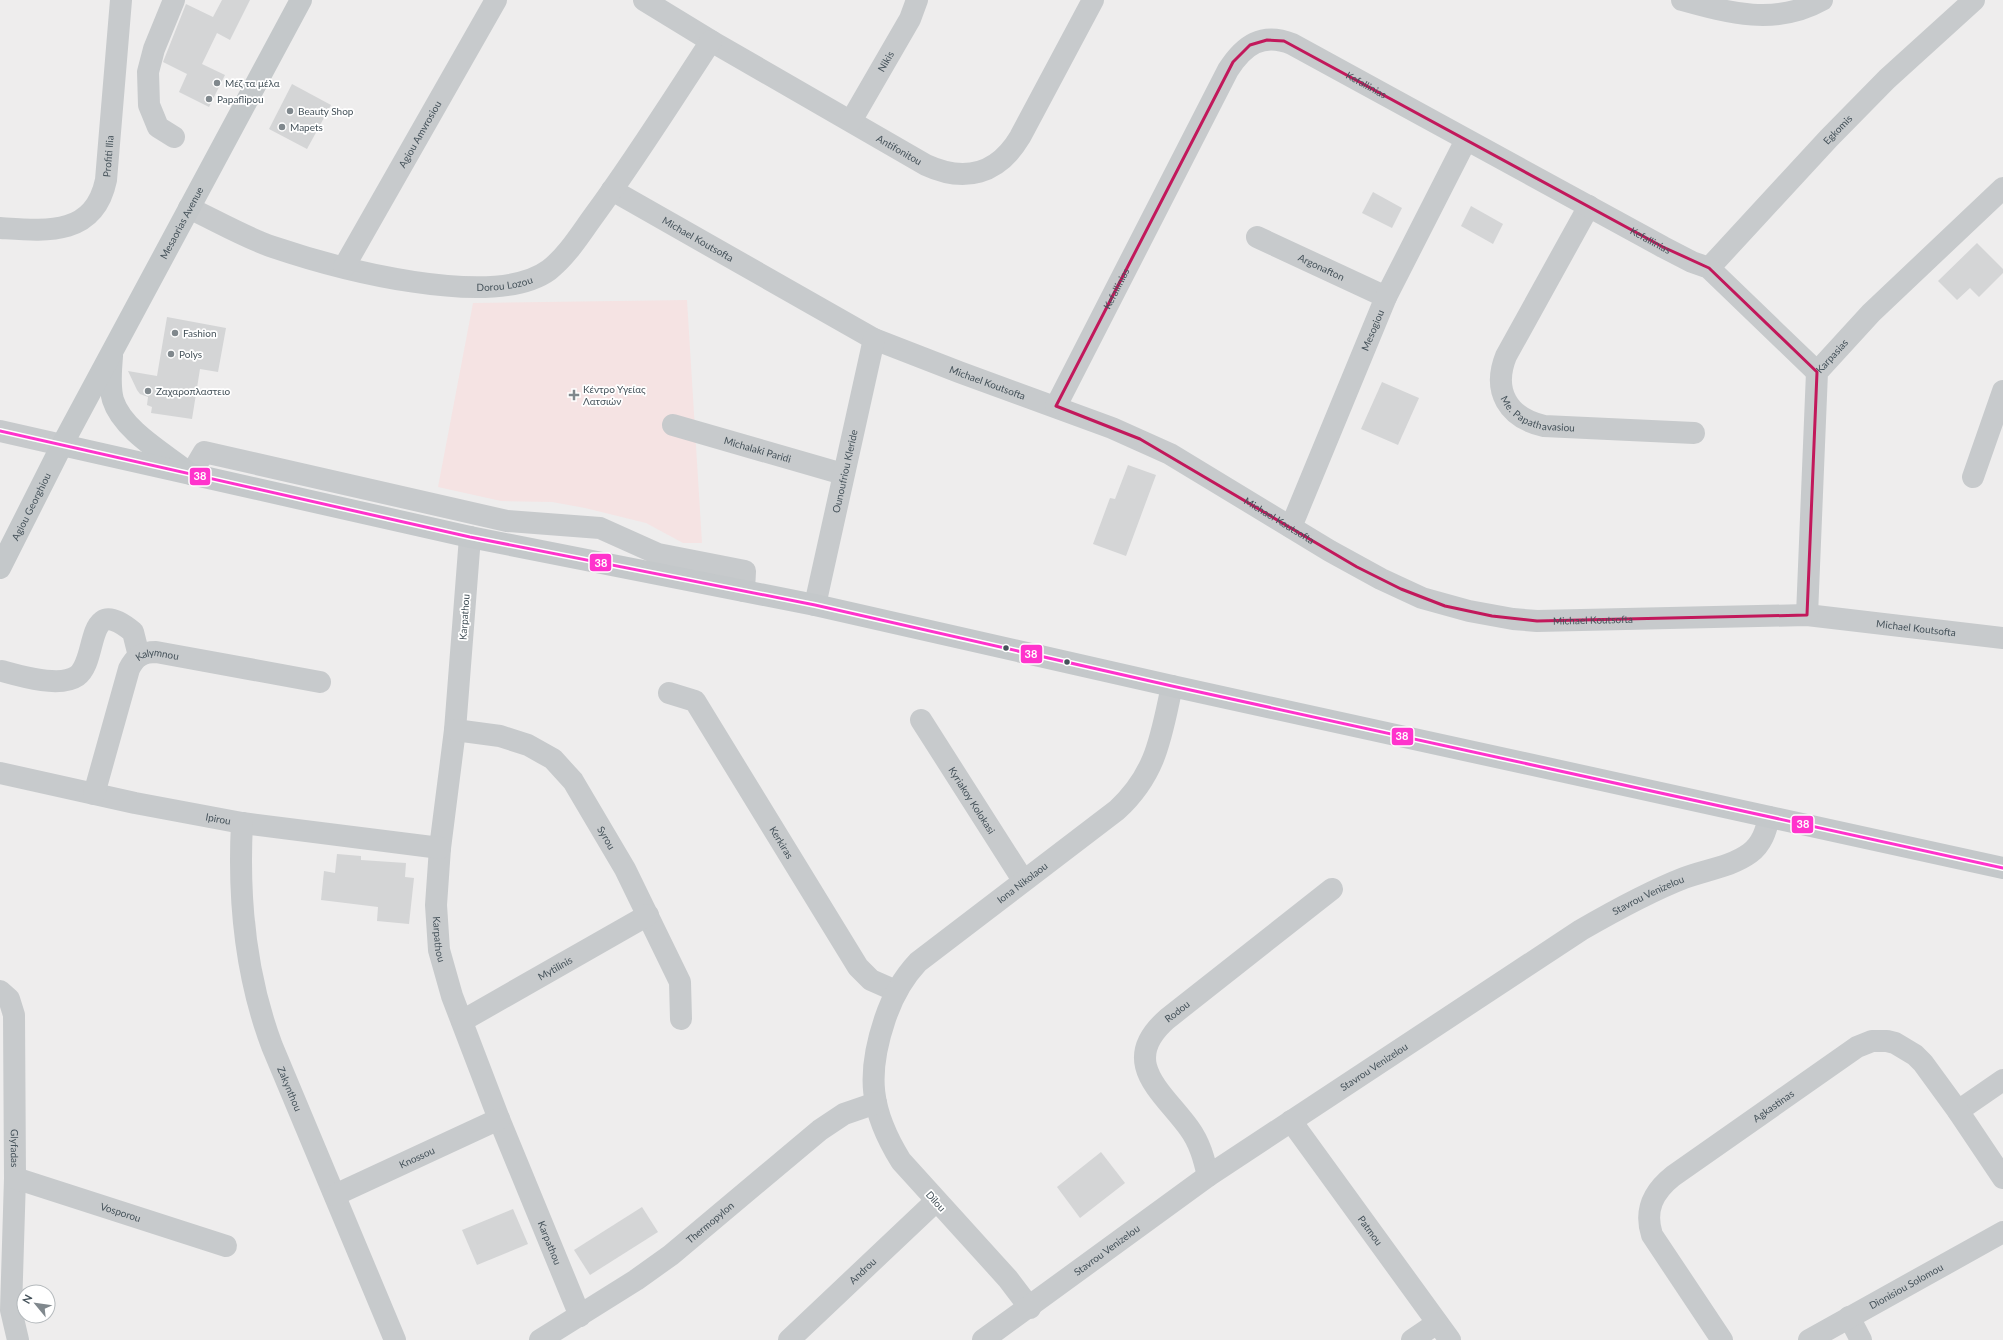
<svg xmlns="http://www.w3.org/2000/svg" width="2003" height="1340" font-family="Lato,sans-serif">
	<rect width="100%" height="100%" fill="#eeeded"/>
	<!-- medical -->
	<polygon fill="#f5e3e3" points="687,300 702,543 683,543 646,523 585,508 552,502 501,501 438,487 473,303"/>
	<!-- building -->
	<g fill="#d4d5d6">
		<polygon points="222,0 250,0 230,40 217,33 202,64 225,75 209,107 179,92 187,74 163,62 186,4 213,17"/>
		<polygon points="292,84 331,105 307,149 269,129"/>
		<polygon points="1373,192 1402,208 1392,228 1362,213"/>
		<polygon points="1471,206 1503,224 1493,244 1461,226"/>
		<polygon points="1977,243 2003,269 2003,273 1979,297 1970,288 1957,300 1938,281"/>
		<polygon points="167,317 226,328 218,372 200,369 192,419 151,413 152,407 147,405 148,397 140,394 137,390 128,371 157,376"/>
		<polygon points="1382,382 1419,398 1398,445 1361,429"/>
		<polygon points="1128,465 1156,475 1126,556 1093,544 1110,498 1115,499"/>
		<polygon points="337,854 361,856 361,860 406,863 405,877 414,878 409,924 377,921 378,907 321,900 324,871 335,873"/>
		<polygon points="1101,1152 1125,1183 1080,1218 1057,1187"/>
		<polygon points="642,1207 658,1232 590,1275 574,1250"/>
		<polygon points="513,1209 528,1244 477,1265 462,1230"/>
	</g>
	<g fill="none" stroke-linecap="round" stroke-linejoin="round">
		<!-- minor -->
		<g stroke="#c7cacc" stroke-width="22">
			<polyline points="174,0 154,49 148,72 149,105 158,127 174,137"/>
			<path id="s1" d="M644 0 711 41 926 165C965 183 998 174 1020 137L1093 0"/>
			<path d="M1682 0C1729 13 1776 26 1822 0"/>
			<path id="s2" d="M851 121 910 19 917 0"/>
			<path id="s3" d="M612 190 874 339 959 372 1112 428 1170 454 1330 551 1381 579 1422 598 1469 611 1513 619 1537 621 1807 615 2003 638"/>
			<path id="s4" d="M1589 206 1506 356C1492 391 1508 418 1544 426L1694 433"/>
			<path id="s5" d="M189 208C215 220 246 238 273 247 335 268 493 311 549 270 568 255 581 233 595 214 636 158 673 99 711 41"/>
			<path id="s6" d="M0 228C45 231 94 237 106 180L121 0"/>
			<path id="s7" d="M1257 237 1386 297"/>
			<path id="s8" d="M344 267 496 0"/>
			<path id="s9" d="M1709 268 1829 138 1887 79 1974 0"/>
			<path id="s10" d="M1056 406 1228 70C1244 45 1262 32 1292 44L1663 247 1692 262 1709 268 1817 372"/>
			<path id="s11" d="M673 425 843 474"/>
			<polyline points="0,431 62,445"/>
			<polyline points="191,474 204,452 507,521 600,528 658,554 745,571 744,591"/>
			<polyline points="1973,477 2003,391"/>
			<path id="s12" d="M1291 527 1386 297 1466 140"/>
			<path id="s13" d="M470 537 455 730 440 848 436 905 439 950 452 996 499 1119 580 1316"/>
			<path id="s14" d="M815 605 874 339"/>
			<path id="s15" d="M1807 615 1817 372 1871 313 2003 188"/>
			<path d="M2 671C20 676 60 688 77 676 99 661 84 591 133 632L139 656"/>
			<path id="s16" d="M669 693 695 701 858 967 871 980 896 991"/>
			<path id="s17" d="M921 720 1023 880"/>
			<path id="s18" d="M455 730 500 736 528 745 553 759 573 781 625 869 680 982 681 1019"/>
			<path id="s19" d="M0 773 135 803 242 823 440 848"/>
			<path id="s20" d="M94 794 129 669C135 657 142 652 156 652L320 682"/>
			<path id="s21" d="M242 823C238 899 245 974 272 1046L395 1340"/>
			<path id="s22" d="M0 991 9 999 14 1015 15 1178 11 1310 18 1340"/>
			<path id="s23" d="M462 1021 648 915"/>
			<polyline points="1958,1111 2003,1080"/>
			<path id="s24" d="M1291 1121 1450 1340"/>
			<path id="s25" d="M1208 1176C1204 1159 1200 1143 1189 1128 1162 1091 1118 1062 1167 1019L1332 889"/>
			<path id="s26" d="M15 1178 226 1246"/>
			<path id="s27" d="M335 1195 499 1119"/>
			<path id="s28" d="M1030 1308 1008 1279 901 1161C870 1111 866 1075 885 1019 892 998 902 979 918 962L1117 810C1157 773 1161 736 1172 686"/>
			<polyline points="1849,1317 1861,1340"/>
			<path id="s29" d="M540 1340 636 1280 671 1255 820 1130 844 1114 876 1103"/>
			<path id="s30" d="M789 1340 936 1201"/>
			<path id="s31" d="M983 1340 1208 1176 1581 930C1614 911 1648 892 1684 878 1705 870 1731 867 1750 853 1762 844 1766 831 1769 817"/>
			<polyline points="1412,1340 1437,1323"/>
			<path id="s32" d="M1722 1340 1652 1235C1644 1210 1653 1192 1673 1176L1857 1047 1872 1041H1887L1895 1043 1915 1055 1923 1063 1958 1111 2003 1178"/>
			<path id="s33" d="M1809 1340 2003 1232"/>
		</g>
		<!-- major -->
		<g stroke="#c4c8ca" stroke-width="22">
			<path d="M112 356C111 371 109 386 113 400 122 429 162 452 185 470"/>
			<polyline points="62,445 470,537 815,605 1172,686 2003,868"/>
			<path id="s34" d="M0 568 62 445 301 0"/>
		</g>
		<!-- bus-1 casing -->
		<g stroke="#fff" stroke-width="6">
			<polyline id="bus-1" points="0,431 470,537 815,605 1172,686 2003,868"/>
		</g>
		<!-- bus-1 -->
		<use href="#bus-1" stroke="#f3c" stroke-width="3"/>
	</g>
	<!-- marked area -->
	<path fill="none" stroke="#c2185b" stroke-width="3" stroke-linejoin="round" d="M1267 40 1284 41 1663 247 1709 268 1817 372 1807 615 1537 621 1492 616 1445 606 1401 589 1357 567 1140 439 1056 406 1233 62 1250 45Z"/>
	<!-- markers -->
	<g fill="#80888d" stroke="#fff" stroke-width="1.5">
		<circle cx="217" cy="83" r="4"/>
		<circle cx="209" cy="99" r="4"/>
		<circle cx="290" cy="111" r="4"/>
		<circle cx="282" cy="127" r="4"/>
		<circle cx="175" cy="333" r="4"/>
		<circle cx="171" cy="354" r="4"/>
		<circle cx="148" cy="391" r="4"/>
		<path d="M572 389h4v4h4v4h-4v4h-4v-4h-4v-4h4z"/>
	</g>
	<g fill="#45525a" stroke="#fff" stroke-width="1.5">
		<circle cx="1006" cy="648" r="3.5"/>
		<circle cx="1067" cy="662" r="3.5"/>
	</g>
	<g text-anchor="middle" stroke-width="3.5" stroke-linejoin="round" paint-order="stroke">
		<!-- street labels -->
		<g font-size="10" fill="#45525a" stroke="#fff">
			<text dy="4" stroke="none"><textPath href="#s2" startOffset="69">Nikis</textPath></text>
			<text dy="4" stroke="none"><textPath href="#s10" startOffset="539">Kefallinias</textPath></text>
			<text dy="4" stroke="none"><textPath href="#s9" startOffset="189">Egkomis</textPath></text>
			<text dy="4" stroke="none"><textPath href="#s8" startOffset="153">Agiou Amvrosiou</textPath></text>
			<text dy="4" stroke="none"><textPath href="#s1" startOffset="296">Antifonitou</textPath></text>
			<text dy="4" stroke="none"><textPath href="#s6" startOffset="155">Profiti Ilia</textPath></text>
			<text dy="4" stroke="none"><textPath href="#s34" startOffset="390">Mesaorias Avenue</textPath></text>
			<text dy="4" stroke="none"><textPath href="#s3" startOffset="99">Michael Koutsofta</textPath></text>
			<text dy="4" stroke="none"><textPath href="#s10" startOffset="863">Kefallinias</textPath></text>
			<text dy="4" stroke="none"><textPath href="#s7" startOffset="71">Argonafton</textPath></text>
			<text dy="4" stroke="none"><textPath href="#s5" startOffset="329">Dorou Lozou</textPath></text>
			<text dy="4" stroke="none"><textPath href="#s10" startOffset="132">Kefallinias</textPath></text>
			<text dy="4" stroke="none"><textPath href="#s12" startOffset="213">Mesogiou</textPath></text>
			<text dy="4" stroke="none"><textPath href="#s15" startOffset="265">Karpasias</textPath></text>
			<text dy="4" stroke="none"><textPath href="#s3" startOffset="423">Michael Koutsofta</textPath></text>
			<text dy="4" stroke="none"><textPath href="#s4" startOffset="254">Me. Papathavasiou</textPath></text>
			<text dy="4" stroke="none"><textPath href="#s11" startOffset="88">Michalaki Paridi</textPath></text>
			<text dy="4" stroke="none"><textPath href="#s14" startOffset="137">Ounoufriou Kleride</textPath></text>
			<text dy="4" stroke="none"><textPath href="#s34" startOffset="69">Agiou Georghiou</textPath></text>
			<text dy="4" stroke="none"><textPath href="#s3" startOffset="747">Michael Koutsofta</textPath></text>
			<text transform="translate(464 617) rotate(-86)" y="4">Karpathou</text>
			<text dy="4" stroke="none"><textPath href="#s3" startOffset="1083">Michael Koutsofta</textPath></text>
			<text dy="4" stroke="none"><textPath href="#s3" startOffset="1407">Michael Koutsofta</textPath></text>
			<text dy="4" stroke="none"><textPath href="#s20" startOffset="165">Kalymnou</textPath></text>
			<text dy="4" stroke="none"><textPath href="#s17" startOffset="95">Kyriakoy Kolokasi</textPath></text>
			<text dy="4" stroke="none"><textPath href="#s19" startOffset="223">Ipirou</textPath></text>
			<text dy="4" stroke="none"><textPath href="#s18" startOffset="199">Syrou</textPath></text>
			<text dy="4" stroke="none"><textPath href="#s16" startOffset="193">Kerkiras</textPath></text>
			<text dy="4" stroke="none"><textPath href="#s28" startOffset="542">Iona Nikolaou</textPath></text>
			<text dy="4" stroke="none"><textPath href="#s31" startOffset="801">Stavrou Venizelou</textPath></text>
			<text dy="4" stroke="none"><textPath href="#s13" startOffset="404">Karpathou</textPath></text>
			<text dy="4" stroke="none"><textPath href="#s23" startOffset="107">Mytilinis</textPath></text>
			<text dy="4" stroke="none"><textPath href="#s25" startOffset="195">Rodou</textPath></text>
			<text dy="4" stroke="none"><textPath href="#s31" startOffset="477">Stavrou Venizelou</textPath></text>
			<text dy="4" stroke="none"><textPath href="#s21" startOffset="273">Zakynthou</textPath></text>
			<text dy="4" stroke="none"><textPath href="#s32" startOffset="316">Agkastinas</textPath></text>
			<text dy="4" stroke="none"><textPath href="#s22" startOffset="162">Glyfadas</textPath></text>
			<text dy="4" stroke="none"><textPath href="#s27" startOffset="90">Knossou</textPath></text>
			<text transform="translate(936 1201) rotate(48)" y="4">Dilou</text>
			<text dy="4" stroke="none"><textPath href="#s26" startOffset="111">Vosporou</textPath></text>
			<text dy="4" stroke="none"><textPath href="#s29" startOffset="207">Thermopylon</textPath></text>
			<text dy="4" stroke="none"><textPath href="#s24" startOffset="135">Patmou</textPath></text>
			<text dy="4" stroke="none"><textPath href="#s13" startOffset="728">Karpathou</textPath></text>
			<text dy="4" stroke="none"><textPath href="#s31" startOffset="153">Stavrou Venizelou</textPath></text>
			<text dy="4" stroke="none"><textPath href="#s30" startOffset="101">Androu</textPath></text>
			<text dy="4" stroke="none"><textPath href="#s33" startOffset="111">Dionisiou Solomou</textPath></text>
		</g>
		<!-- poi labels -->
		<g font-size="10" fill="#45525a" stroke="#fff" text-anchor="start">
			<text x="225" y="87">Μέζ τα μέλα</text>
			<text x="217" y="103">Papaflipou</text>
			<text x="298" y="115">Beauty Shop</text>
			<text x="290" y="131">Mapets</text>
			<text x="183" y="337">Fashion</text>
			<text x="179" y="358">Polys</text>
			<text x="583" y="393">Κέντρο Υγείας<tspan x="583" dy="12">Λατσιών</tspan></text>
			<text x="156" y="395">Ζαχαροπλαστειο</text>
		</g>
	</g>
	<g stroke="#fff" stroke-width="1.5">
		<rect x="189" y="467" width="22" height="19" rx="4" fill="#f3c"/>
		<rect x="589" y="553" width="23" height="19" rx="4" fill="#f3c"/>
		<rect x="1020" y="644" width="23" height="20" rx="4" fill="#f3c"/>
		<rect x="1391" y="727" width="23" height="19" rx="4" fill="#f3c"/>
		<rect x="1791" y="815" width="23" height="19" rx="4" fill="#f3c"/>
	</g>
	<g font-size="11" text-anchor="middle" font-weight="bold" fill="#fff">
		<text x="200" y="480">38</text>
		<text x="601" y="567">38</text>
		<text x="1031" y="658">38</text>
		<text x="1402" y="740">38</text>
		<text x="1803" y="828">38</text>
	</g>
	<!-- north arrow -->
	<g transform="translate(36 1304) rotate(299)"><circle r="19" fill="#ffffff" stroke="#b5babd"/>
	<path d="M0-3L7 15L0 10L-7 15Z" fill="#80888d"/>
	<text y="-6" font-size="11" font-weight="bold" text-anchor="middle" fill="#45525a">N</text>
	</g>
</svg>
